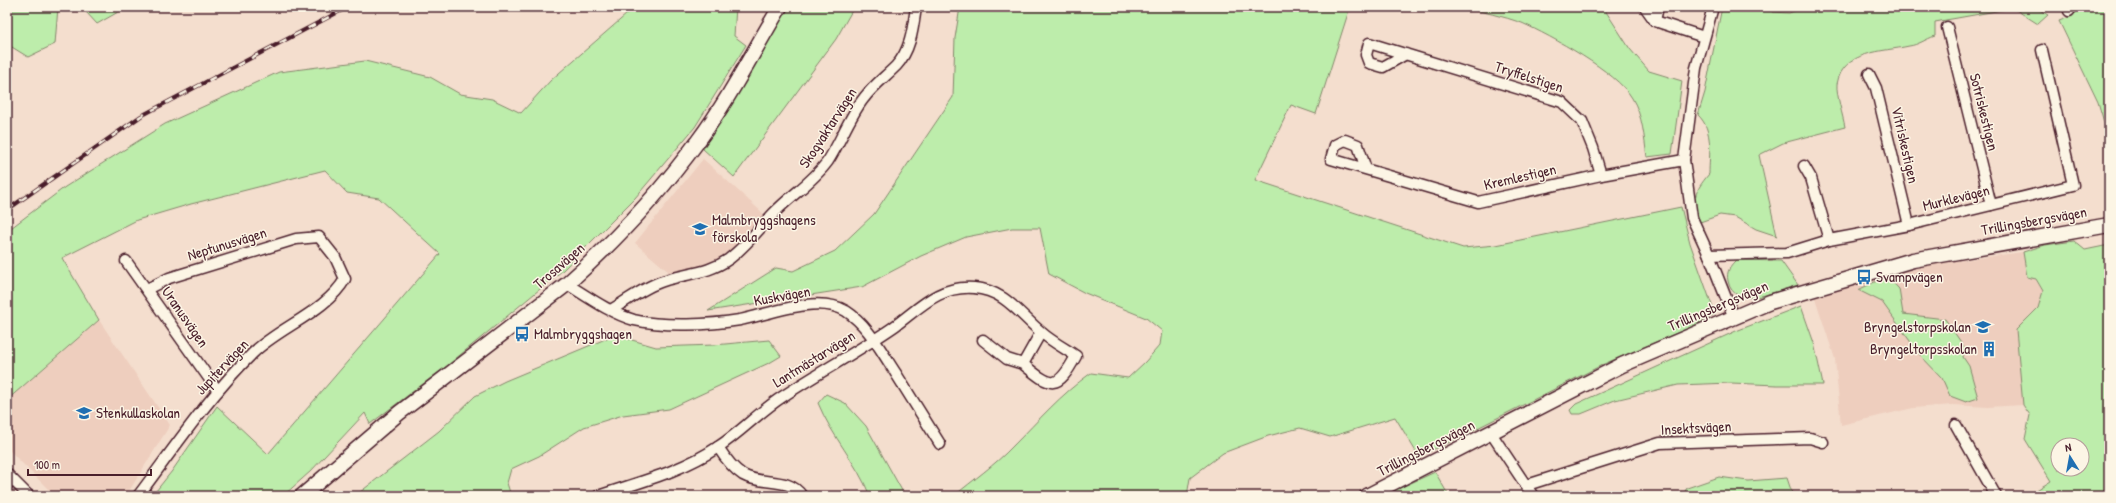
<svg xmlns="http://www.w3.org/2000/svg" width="2116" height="503" font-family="'Patrick Hand',sans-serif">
	<rect width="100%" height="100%" fill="#f4dece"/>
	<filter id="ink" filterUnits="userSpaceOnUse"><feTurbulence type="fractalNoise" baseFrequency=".025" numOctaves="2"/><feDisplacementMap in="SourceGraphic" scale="8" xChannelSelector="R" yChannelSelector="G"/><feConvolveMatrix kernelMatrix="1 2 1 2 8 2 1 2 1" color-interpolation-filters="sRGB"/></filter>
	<g filter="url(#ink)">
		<!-- built -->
		<g fill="#eecebe">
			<polygon points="703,159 765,215 740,243 717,260 695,268 670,273 635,243"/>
			<polygon points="2023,252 2025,263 2043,291 2038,308 2029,316 2023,405 1988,407 1953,405 1913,408 1841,425 1835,359 1814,295 1877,276 1934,264"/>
			<polygon points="99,320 170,425 126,496 55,496 7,448 7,400"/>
		</g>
		<!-- green -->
		<g fill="#bdedab" stroke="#84866b" fill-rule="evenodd">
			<polygon points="7,7 58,7 55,44 28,57 7,44"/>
			<polygon points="84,7 127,7 97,24 86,12"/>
			<polygon points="635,7 736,7 734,36 746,45 695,127 635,198 563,270 448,365 370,424 365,413 311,471 283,496 152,496 172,471 217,406 268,454 440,254 379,198 347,193 325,170 191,204 137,220 62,258 99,320 7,400 7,231 65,187 165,124 279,72 365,61 430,77 460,94 492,99 521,113 551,80"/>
			<polygon points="788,7 854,7 836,39 734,177 703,149"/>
			<path d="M960 7H1350L1316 114 1291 105 1255 180 1463 248 1496 245 1681 207 1690 243 1715 314 1693 326 1604 364 1440 447 1418 455 1395 417 1330 437 1300 428 1268 436 1223 453 1190 478 1187 496H954C973 480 995 465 1013 446 1040 419 1059 396 1091 373L1128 378 1145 362 1160 345 1162 331 1146 318 1085 293 1049 274 1040 228H1012L966 237 921 256 862 287 708 311 776 268 793 271 835 251 874 214 953 97 955 38Z"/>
			<path d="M1463 7H1603L1630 49 1649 71 1682 81 1672 154 1647 157C1644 138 1643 116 1632 98 1617 72 1551 36 1522 23 1503 16 1482 12 1463 7Z"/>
			<path d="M1722 7H1770L1772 12 1789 13 1805 7H2035L2048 15 2038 24 2013 8 1935 22V36C1926 39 1918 45 1909 46 1883 52 1843 50 1837 84 1836 94 1843 116 1845 127L1783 143 1759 155 1777 236 1756 229 1735 217 1720 215 1700 222C1691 200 1694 192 1709 174 1709 155 1714 130 1698 115L1705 92Z"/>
			<polygon points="2081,7 2109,7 2109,139 2098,102 2059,21 2072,16"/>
			<path d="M2074 241 2085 250 2109 245V496H2027L2051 481 2025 439 2030 415 2023 405 2016 330 2038 308 2043 291 2036 279 2027 277 2023 252 2045 245ZM2058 445H2082V469H2058Z"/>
			<path d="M1737 260 1781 261 1798 285C1779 290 1734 312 1728 281 1726 271 1730 267 1737 260Z"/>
			<polygon points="1887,276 1899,289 1903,314 1945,319 1965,348 1963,357 1969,366 1978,398 1966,402 1950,396 1942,378 1920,355 1882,302 1858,290"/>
			<polygon points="1801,306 1814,343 1823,385 1777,385 1731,383 1678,385 1615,400 1581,414 1572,414 1570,410 1576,404 1736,331"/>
			<polygon points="615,335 656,347 714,345 769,340 781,356 771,362 669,409 623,415 584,427 539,456 511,469 507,483 511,496 355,496 439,431 475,396 505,381"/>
			<path d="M826 394 845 403 866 426 905 496H870C857 463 832 437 818 403Z"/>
			<polygon points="1435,472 1449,496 1382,496"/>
			<polygon points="1719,477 1748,481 1787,478 1793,496 1682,496 1687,488"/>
		</g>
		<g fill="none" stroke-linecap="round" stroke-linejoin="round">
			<!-- street casing -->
			<g stroke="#4a1f2b" stroke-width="13">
				<g id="street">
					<polyline points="1645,7 1655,21 1704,37"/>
					<polyline points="1713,7 1696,68 1684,160 1692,218 1709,255 1734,318"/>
					<polyline points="2069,11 2072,7"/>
					<polyline points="1655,21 1658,7"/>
					<polyline points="1947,27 1991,205"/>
					<polyline points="1406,54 1383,67 1369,63 1366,55 1369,43 1562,102 1582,121 1593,148 1601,175"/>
					<polyline points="1869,74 1876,88 1909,225"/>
					<polyline points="1804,166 1811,178 1829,240"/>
					<polyline points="1366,169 1358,145 1345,140 1335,145 1331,159 1478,202 1601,175 1684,160"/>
					<polyline points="1709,255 1787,253 1829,240 1909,225 2073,185 2042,50"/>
					<polyline points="126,261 218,391"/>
					<path d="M567 284C588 297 610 313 634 320 663 327 711 325 740 320 770 314 817 294 846 311 868 325 881 351 895 372 910 396 925 420 940 444"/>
					<path d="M611 310C628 300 644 287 663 281 686 273 708 274 729 259 746 246 759 229 773 214 791 195 813 182 828 161 841 141 849 117 864 98 873 86 885 77 896 66 911 50 913 28 916 7"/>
					<polyline points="983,340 1007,359 1023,364"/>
					<polyline points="1956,425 1996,496"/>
					<polyline points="1491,433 1533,496"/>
					<path d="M718 447C725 458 732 468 743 475 762 486 789 476 802 496"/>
					<polyline points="7,474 29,496"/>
					<polyline points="1527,485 1660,443 1810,438 1823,442"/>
					<path d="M138 496C175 447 209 396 253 353 278 328 327 311 345 279L335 257 319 237 296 239 169 278 147 289"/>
					<path d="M598 496C639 482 681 472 718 447 741 432 759 412 782 397 818 373 857 352 892 328 919 309 938 285 974 288 1005 290 1020 315 1041 332 1051 341 1064 348 1076 356 1057 391 1052 388 1023 364L1041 332"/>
				</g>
			</g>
			<!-- secondary casing -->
			<g stroke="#4a1f2b" stroke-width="17">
				<g id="secondary">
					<path d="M302 496 399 413 567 284C615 241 660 193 698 141 729 99 753 52 780 7"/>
					<polyline points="1367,496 1622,365 1770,302 1913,260 2109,225"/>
				</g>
			</g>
			<!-- street -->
			<use href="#street" stroke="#fcf5e5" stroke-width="10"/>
			<!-- secondary -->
			<use href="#secondary" stroke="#fcf5e5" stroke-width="14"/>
			<!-- rail casing -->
			<g stroke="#4a1f2b" stroke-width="4">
				<polyline id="rail" points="7,210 141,116 348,7"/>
			</g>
			<!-- rail -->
			<use href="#rail" stroke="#fcf5e5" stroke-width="2.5" stroke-dasharray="8" stroke-linecap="butt"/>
		</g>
	</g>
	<!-- icons -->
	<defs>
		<g id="school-bare" transform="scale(1.2)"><path d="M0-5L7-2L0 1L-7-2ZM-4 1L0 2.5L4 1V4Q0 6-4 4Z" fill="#1f6fb2" stroke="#fcf5e5" stroke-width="2.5" paint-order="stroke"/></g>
		<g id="bus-bare" transform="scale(1.2)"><path d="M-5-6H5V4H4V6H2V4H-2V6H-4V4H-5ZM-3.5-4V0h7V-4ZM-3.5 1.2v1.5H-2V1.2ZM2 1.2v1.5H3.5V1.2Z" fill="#1f6fb2" stroke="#fcf5e5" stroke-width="2.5" paint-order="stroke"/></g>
		<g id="building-bare" transform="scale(1.2)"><path d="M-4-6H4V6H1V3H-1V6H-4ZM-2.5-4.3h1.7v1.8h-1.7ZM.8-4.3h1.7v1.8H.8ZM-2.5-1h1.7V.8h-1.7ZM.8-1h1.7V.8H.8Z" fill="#1f6fb2" stroke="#fcf5e5" stroke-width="2.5" paint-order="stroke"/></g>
	</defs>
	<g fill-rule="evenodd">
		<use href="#school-bare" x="700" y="229"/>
		<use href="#bus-bare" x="1864" y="277"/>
		<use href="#school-bare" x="1983" y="327"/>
		<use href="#bus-bare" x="522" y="334"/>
		<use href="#building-bare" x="1989" y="349"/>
		<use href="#school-bare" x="84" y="413"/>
	</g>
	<g text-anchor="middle" stroke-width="3" stroke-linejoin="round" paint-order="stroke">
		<!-- street labels -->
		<g font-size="15" fill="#4a1f2b" stroke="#fcf5e5">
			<text transform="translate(1529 77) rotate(18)" y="5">Tryffelstigen</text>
			<text transform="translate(1984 112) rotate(76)" y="5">Sotriskestigen</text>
			<text transform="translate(828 128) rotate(-57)" y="5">Skogvaktarvägen</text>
			<text transform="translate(1905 145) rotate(77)" y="5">Vitriskestigen</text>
			<text transform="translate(1520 177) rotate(-13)" y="5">Kremlestigen</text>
			<text transform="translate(1956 198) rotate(-14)" y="5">Murklevägen</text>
			<text transform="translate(2034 221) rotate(-10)" y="5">Trillingsbergsvägen</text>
			<text transform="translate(227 244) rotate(-17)" y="5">Neptunusvägen</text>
			<text transform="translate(559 266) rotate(-41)" y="5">Trosavägen</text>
			<text transform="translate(782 296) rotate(-10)" y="5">Kuskvägen</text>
			<text transform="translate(1718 306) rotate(-23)" y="5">Trillingsbergsvägen</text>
			<text transform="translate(185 317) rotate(55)" y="5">Uranusvägen</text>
			<text transform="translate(814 359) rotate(-32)" y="5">Lantmästarvägen</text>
			<text transform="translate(222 367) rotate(-47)" y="5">Jupitervägen</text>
			<text transform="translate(1696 428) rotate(-3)" y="5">Insektsvägen</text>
			<text transform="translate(1426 448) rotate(-27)" y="5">Trillingsbergsvägen</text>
		</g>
		<!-- poi labels -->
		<g font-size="15" fill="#4a1f2b" stroke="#fcf5e5" text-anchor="start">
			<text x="712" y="225">Malmbryggshagens<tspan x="712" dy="17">förskola</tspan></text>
			<text x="1876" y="282">Svampvägen</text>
			<text x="1971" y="332" text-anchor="end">Bryngelstorpskolan</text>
			<text x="534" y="339">Malmbryggshagen</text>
			<text x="1977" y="354" text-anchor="end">Bryngeltorpsskolan</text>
			<text x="96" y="418">Stenkullaskolan</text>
		</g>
	</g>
	<!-- margin -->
	<rect width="2116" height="503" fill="none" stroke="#fcf5e5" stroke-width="24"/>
	<rect x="12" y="12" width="2092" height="479" fill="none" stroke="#4a1f2b" stroke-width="1.5" filter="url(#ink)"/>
	<!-- north arrow -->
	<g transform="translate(2070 457) rotate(349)"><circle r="19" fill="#fcf5e5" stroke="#b59f9b"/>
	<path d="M0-3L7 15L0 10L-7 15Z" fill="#1f6fb2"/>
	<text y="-6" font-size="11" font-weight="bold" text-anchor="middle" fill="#4a1f2b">N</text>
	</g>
	<!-- scale -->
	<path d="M28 469v6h123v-6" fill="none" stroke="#4a1f2b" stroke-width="2"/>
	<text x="34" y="469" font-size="12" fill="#4a1f2b" stroke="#fcf5e5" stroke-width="3" paint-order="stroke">100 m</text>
</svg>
